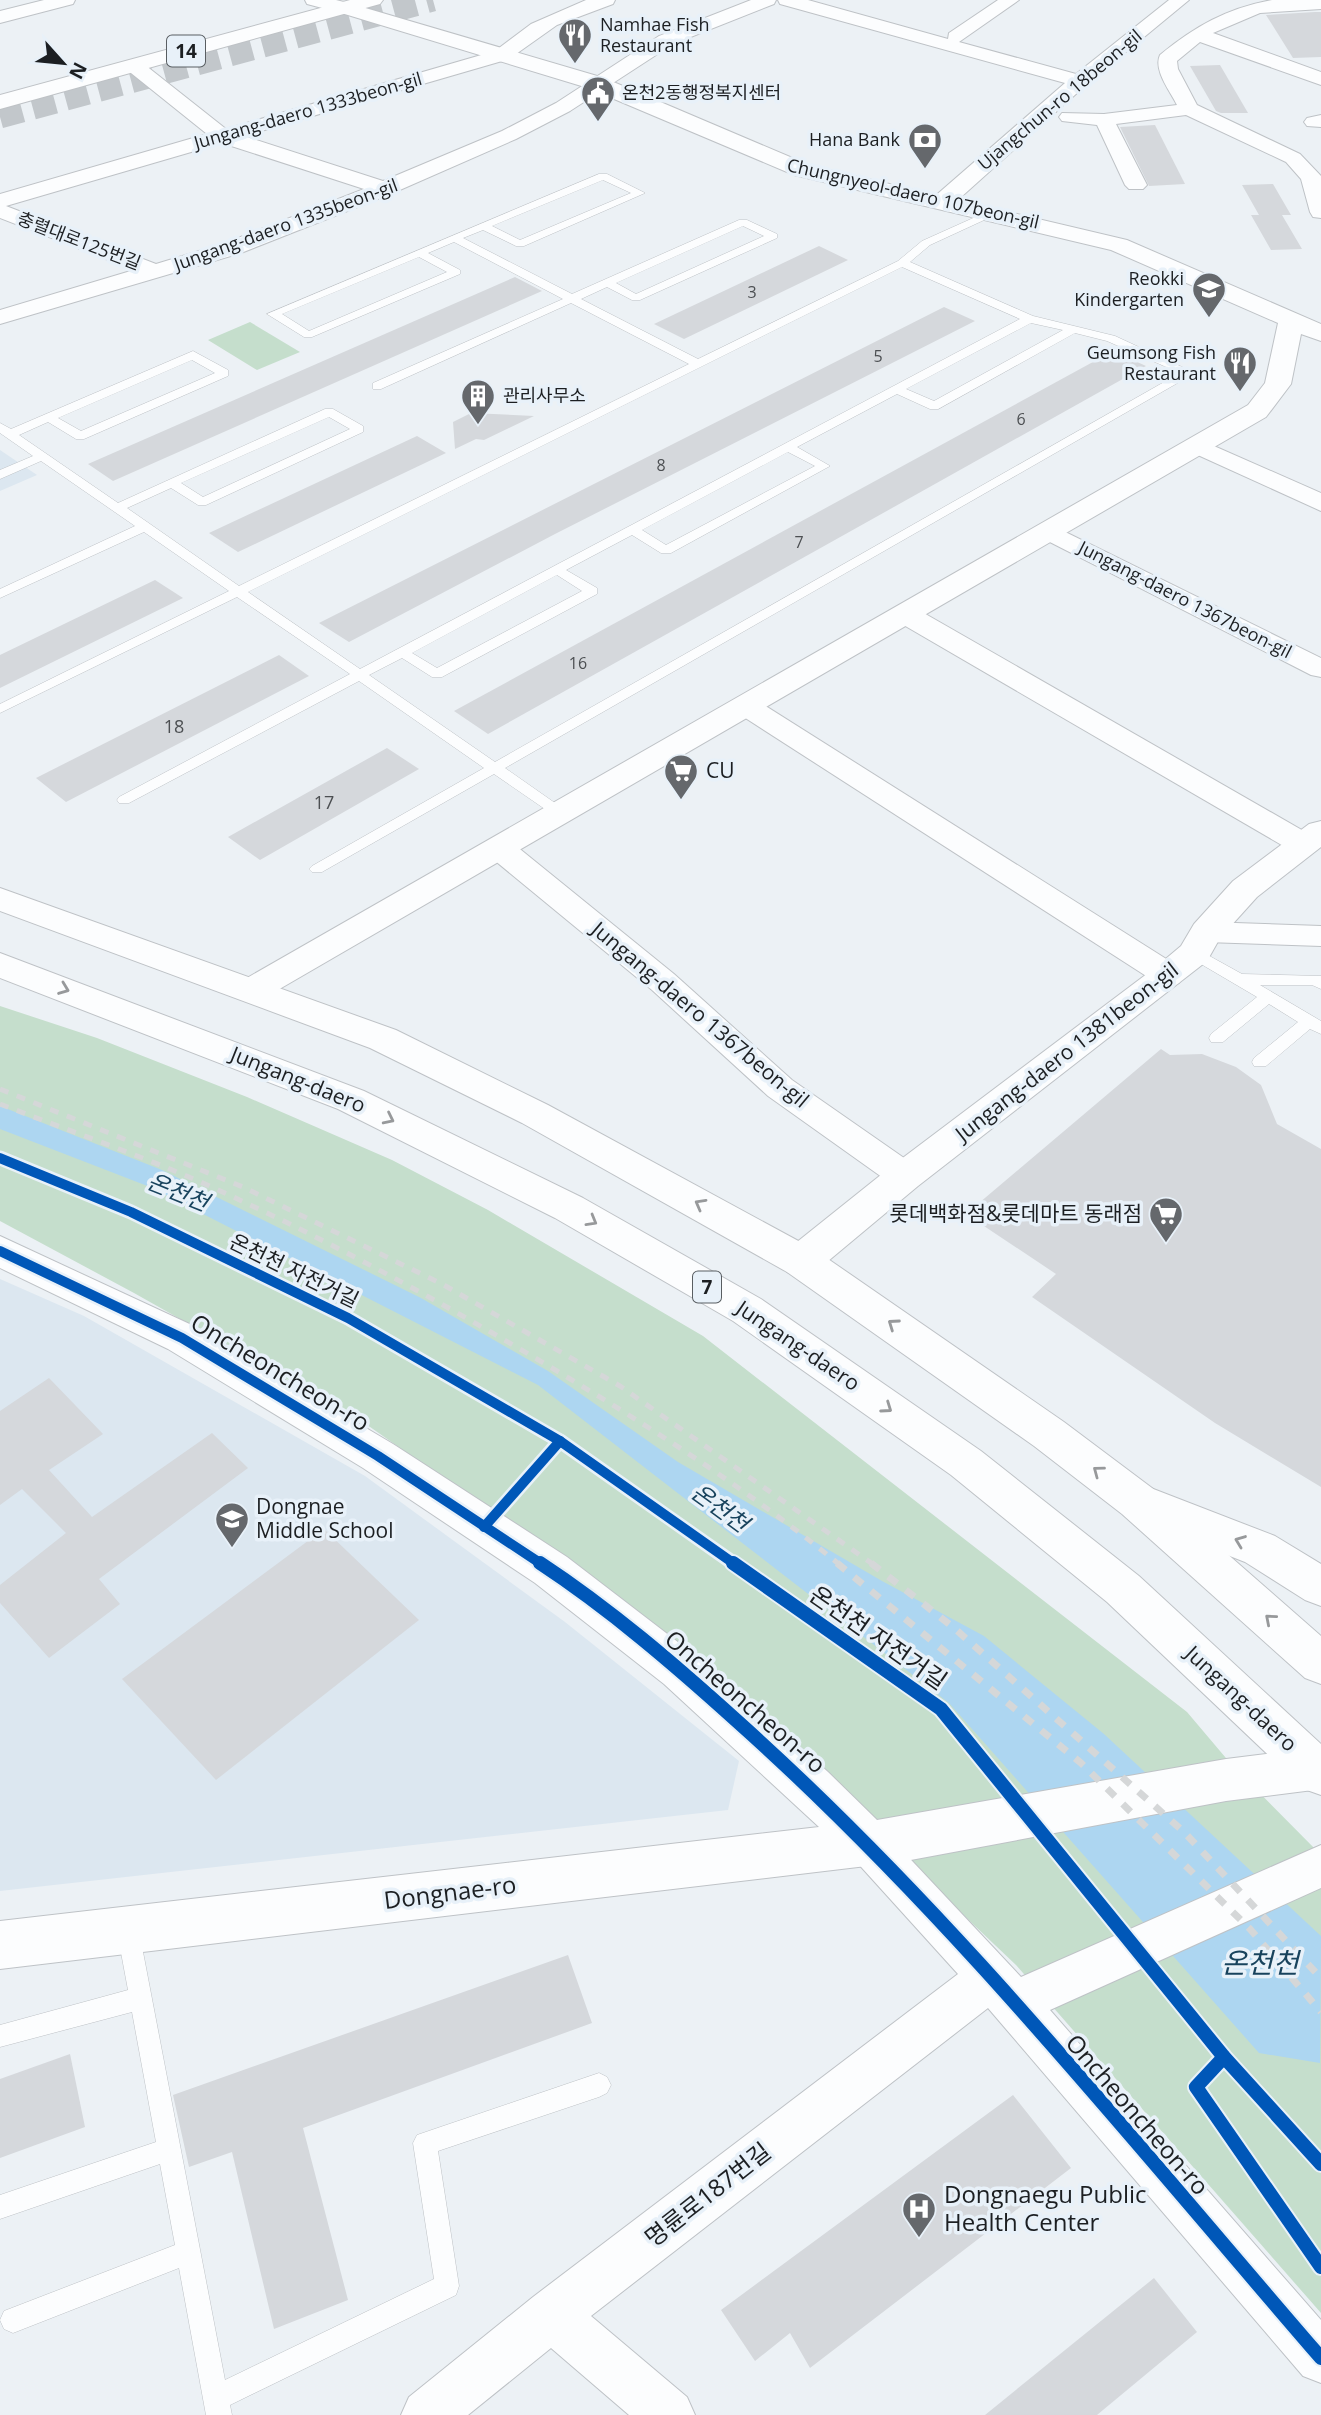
<svg xmlns="http://www.w3.org/2000/svg" width="1321" height="2415" font-family="'Open Sans','Noto Sans KR',sans-serif">
	<rect width="100%" height="100%" fill="#ecf1f5"/>
	<!-- built -->
	<g fill="#dce7f0">
		<polygon points="0,450 37,475 0,491"/>
		<polygon points="0,1279 84,1316 365,1476 565,1622 739,1761 728,1810 0,1891"/>
	</g>
	<!-- green -->
	<g fill="#c5decc">
		<polygon points="250,322 300,352 257,370 208,340"/>
		<polygon points="0,1006 97,1038 247,1097 392,1160 488,1210 703,1336 1187,1712 1231,1764 1321,1855 1321,2313 1016,1965 675,1641 363,1422 134,1293 0,1221"/>
	</g>
	<!-- water -->
	<polygon fill="#add6f1" points="0,1106 162,1170 421,1298 548,1371 678,1462 882,1581 984,1636 1104,1734 1321,1936 1320,2063 1259,2053 949,1703 538,1385 150,1187 0,1129"/>
	<!-- building -->
	<g fill="#d5d8dc">
		<polygon points="1315,12 1321,12 1321,57 1293,58 1266,15"/>
		<polygon points="1220,65 1248,113 1221,113 1216,111 1190,66"/>
		<polygon points="1155,125 1185,184 1149,186 1120,127"/>
		<polygon points="1273,184 1291,215 1282,215 1302,249 1271,250 1251,215 1259,215 1242,185"/>
		<polygon points="819,246 848,260 684,339 654,324"/>
		<polygon points="515,277 542,291 113,481 88,464"/>
		<polygon points="944,307 975,321 555,534 349,642 319,623"/>
		<polygon points="1113,351 1146,366 488,734 454,711"/>
		<polygon points="471,413 534,416 484,440 476,439 455,449 453,422"/>
		<polygon points="417,436 446,453 238,552 209,533"/>
		<polygon points="155,580 183,598 0,688 0,655"/>
		<polygon points="279,655 309,676 66,802 36,778"/>
		<polygon points="387,748 419,769 260,860 228,837"/>
		<polygon points="1161,1049 1170,1055 1202,1054 1236,1067 1261,1085 1277,1124 1321,1149 1321,1487 1215,1423 1032,1297 1056,1274 966,1214"/>
		<polygon points="49,1378 103,1434 49,1470 92,1517 212,1433 248,1468 99,1579 120,1604 49,1658 0,1603 0,1585 66,1533 22,1489 0,1505 0,1411"/>
		<polygon points="324,1529 419,1620 216,1780 122,1679"/>
		<polygon points="568,1955 592,2023 303,2128 348,2300 274,2329 232,2152 189,2167 173,2095"/>
		<polygon points="70,2054 85,2127 0,2158 0,2079"/>
		<polygon points="1013,2095 1071,2168 810,2368 790,2333 755,2361 721,2310"/>
		<polygon points="1154,2278 1197,2332 1097,2415 985,2415"/>
	</g>
	<g fill="none" stroke-linecap="round" stroke-linejoin="round">
		<!-- highway-tunnel -->
		<polyline stroke="#c2c7cb" stroke-width="23" stroke-dasharray="23 11" stroke-linecap="butt" points="0,117 433,0"/>
		<!-- lane casing -->
		<g stroke="#bec2c6" stroke-width="1">
			<g id="lane">
				<path d="M599 174H607L645 193 524 246H516L483 230 463 238 572 294 739 220H747L777 234V238L640 300H632L607 287 581 299 698 359 898 261 922 241 991 210 995 211V215L930 245 910 262 1033 316 1115 336 1195 373 505 768 565 810 567 813 565 816H555L494 774 322 872H312L309 869 312 866 484 768 359 681 129 803H119L117 800 119 797 350 674 237 597 0 713V704L229 591 144 532 0 598V589L135 526 41 461 0 479V470L33 456 0 433V423L11 429 193 351 228 370V376L84 439H76L48 422 19 435 118 503 325 409H333L363 426V432L206 505H198L171 488 127 508 239 586 689 364 571 303 381 389H373V383L563 299 454 242 428 253 460 270V274L312 337H304L267 314ZM603 180 631 193 520 240 492 226ZM743 226 764 236 636 294 616 283ZM419 257 447 272 309 331 282 314ZM902 267 1020 319 360 669 248 592ZM1031 323 1063 330 934 401 906 389ZM1075 333 1107 341 1180 373 495 762 369 675 402 658 432 677H442L597 594V588L566 570 632 535 661 553H671L830 466 797 447 897 394 930 409H938ZM192 360 215 373 81 431 58 418ZM329 417 350 429 203 497 181 483ZM788 452 815 466 666 545 642 530ZM557 575 582 591 437 668 412 653Z"/>
				<polygon points="1195,948 1242,974 1321,976 1321,989 1312,985 1260,985 1321,1021 1321,1034 1310,1029 1266,1066 1254,1066 1252,1062 1254,1058 1298,1022 1269,1004 1223,1042 1211,1042 1209,1038 1211,1034 1257,997 1189,957 1187,953"/>
				<polygon points="128,1920 136,1923 139,1931 225,2380 434,2279 413,2143 417,2135 599,2073 607,2077 611,2085 607,2093 599,2097 438,2151 459,2286 456,2295 230,2405 232,2415 206,2415 179,2268 13,2333 4,2329 0,2320 4,2311 175,2245 160,2164 0,2219 0,2195 156,2142 132,2012 0,2047 0,2025 128,1990 117,1931 120,1923"/>
			</g>
		</g>
		<!-- street casing -->
		<g stroke="#bec2c6" stroke-width="2">
			<g id="street">
				<polygon points="44,0 75,0 73,4 0,23 0,11"/>
				<polygon points="305,0 336,0 352,4 354,8 345,14 307,4"/>
				<path d="M586 0H615L613 4 557 25 509 59 244 136 383 181 502 131 556 103 659 36 751 0H776L774 4 673 44 570 111 516 139 393 193 241 253 0 324V310L134 270 0 218V194L207 134 126 69 123 65 126 61H140L226 129 495 51 531 24ZM222 143 364 189 225 243 156 264 6 206Z"/>
				<polygon points="778,0 808,0 948,39 949,33 998,0 1019,0 959,42 1076,74 1169,0 1189,0 1086,85 950,207 934,207 931,202 934,197 1065,83 780,4"/>
				<path d="M1272 0H1321V9L1260 13 1213 33 1321 72V85L1200 42 1177 61 1178 69 1197 105 1300 154 1321 176V218L1313 217 1310 212 1301 179 1286 162 1186 115 1116 124 1147 185 1143 189H1129L1125 185 1097 125 1062 121 1059 117 1062 113 1104 114 1177 105C1170 91 1153 70 1160 55 1194 27 1227 8 1272 0Z"/>
				<polygon points="1321,115 1321,127 1307,126 1304,122 1307,118"/>
				<polygon points="1198,439 1321,493 1321,511 1189,451 1186,446 1189,441"/>
				<polygon points="1049,524 1321,658 1321,677 1311,675 1040,537 1036,532 1040,527"/>
				<polygon points="905,606 915,608 1314,837 1318,844 1314,851 1303,854 1292,851 895,620 892,614 895,608"/>
				<polygon points="746,698 756,700 1179,967 1184,975 1179,983 1168,986 1157,983 736,712 732,706 736,700"/>
				<polygon points="499,838 510,841 674,974 792,1080 917,1167 922,1176 917,1185 905,1189 893,1185 768,1096 652,990 488,855 484,848 488,841"/>
				<polygon points="1206,922 1321,926 1321,946 1206,942 1195,939 1190,932 1195,925"/>
				<polygon points="868,1824 883,1830 1021,1977 1321,1845 1321,1888 1050,2010 1321,2320 1321,2383 1303,2376 988,2008 591,2316 687,2397 695,2415 629,2415 551,2348 468,2415 401,2415 409,2397 533,2297 958,1974 853,1858 846,1844 853,1830"/>
			</g>
		</g>
		<!-- secondary casing -->
		<g stroke="#bec2c6" stroke-width="2">
			<g id="secondary">
				<polygon points="345,2 604,78 809,165 1127,240 1321,324 1321,341 1301,334 1291,384 1266,417 264,998 252,1002 240,998 234,990 240,982 1248,405 1265,383 1278,323 1111,250 794,175 588,88 338,12 335,8 338,4"/>
				<polygon points="1321,821 1321,847 1257,897 1220,938 1207,961 918,1186 815,1272 801,1276 787,1272 781,1261 787,1250 892,1166 1156,967 1181,946 1194,924 1233,881 1309,824"/>
				<polygon points="0,1236 196,1327 393,1444 567,1557 696,1656 828,1772 877,1820 1226,1759 1321,1747 1321,1789 1226,1801 900,1862 0,1969 0,1921 819,1827 664,1684 535,1583 363,1468 168,1349 0,1268"/>
				<polygon points="1143,1485 1275,1536 1321,1564 1321,1606 1305,1600 1245,1562 1128,1516 1122,1503 1128,1490"/>
			</g>
		</g>
		<!-- primary casing -->
		<g stroke="#bec2c6" stroke-width="2">
			<g id="primary">
				<polygon points="350,0 383,0 380,4 0,109 0,95"/>
				<polygon points="0,888 396,1030 548,1105 815,1250 1064,1422 1152,1488 1321,1636 1321,1684 1305,1678 1122,1514 1034,1446 787,1272 522,1123 370,1048 0,911"/>
				<polygon points="0,953 364,1091 583,1198 761,1299 981,1451 1139,1576 1321,1744 1321,1795 1304,1789 1107,1602 951,1475 733,1321 555,1218 338,1109 0,978"/>
			</g>
		</g>
		<!-- lane -->
		<use href="#lane" fill="#fcfdfe" fill-rule="evenodd"/>
		<!-- street -->
		<use href="#street" fill="#fcfdfe" fill-rule="evenodd"/>
		<!-- secondary -->
		<use href="#secondary" fill="#fcfdfe" fill-rule="evenodd"/>
		<!-- primary -->
		<use href="#primary" fill="#fcfdfe" fill-rule="evenodd"/>
		<!-- rail-far1 -->
		<g stroke="#d5d7d8" stroke-width="5" stroke-dasharray="9 9" stroke-linecap="butt">
			<polyline points="0,1089 243,1187 442,1284 620,1386 874,1565"/>
			<path d="M0 1104C72 1132 146 1157 216 1189 332 1242 443 1303 552 1368 652 1428 750 1491 840 1565"/>
		</g>
		<!-- rail -->
		<g stroke="#d5d7d8" stroke-width="7" stroke-dasharray="11 11" stroke-linecap="butt">
			<polyline points="837,1563 1081,1763 1250,1929 1321,2012"/>
			<polyline points="871,1563 953,1627 1184,1832 1321,1978"/>
		</g>
		<!-- cycleway-far1 casing -->
		<g stroke="#e8f1f9" stroke-width="15">
			<g id="cycleway-far1">
				<polyline points="0,1158 131,1212 348,1318 560,1441 736,1565"/>
				<polyline points="0,1251 182,1338 378,1456 543,1565"/>
				<polyline points="484,1527 560,1441"/>
			</g>
		</g>
		<!-- cycleway casing -->
		<g stroke="#e8f1f9" stroke-width="18">
			<g id="cycleway">
				<path d="M540 1563C610 1609 675 1665 737 1721 952 1913 1133 2141 1321 2358"/>
				<polyline points="733,1563 941,1709 1224,2057 1321,2164"/>
				<polyline points="1224,2057 1196,2087 1321,2267"/>
			</g>
		</g>
		<!-- cycleway-far1 -->
		<use href="#cycleway-far1" stroke="#0057b8" stroke-width="10"/>
		<!-- cycleway -->
		<use href="#cycleway" stroke="#0057b8" stroke-width="14"/>
	</g>
	<!-- one-way arrows -->
	<defs><path id="oneway-chevron" d="M-2-3.5L2.5 0L-2 3.5" fill="none" stroke-width="1.6" stroke-linecap="round" stroke-linejoin="round" transform="scale(1.75)"/></defs>
	<g stroke="#97999b">
		<use href="#oneway-chevron" transform="translate(64 989) rotate(21)"/>
		<use href="#oneway-chevron" transform="translate(389 1119) rotate(26)"/>
		<use href="#oneway-chevron" transform="translate(700 1204) rotate(-151)"/>
		<use href="#oneway-chevron" transform="translate(592 1221) rotate(30)"/>
		<use href="#oneway-chevron" transform="translate(893 1324) rotate(-145)"/>
		<use href="#oneway-chevron" transform="translate(887 1408) rotate(35)"/>
		<use href="#oneway-chevron" transform="translate(1098 1471) rotate(-143)"/>
		<use href="#oneway-chevron" transform="translate(1240 1541) rotate(-159)"/>
		<use href="#oneway-chevron" transform="translate(1270 1619) rotate(-139)"/>
	</g>
	<!-- icons -->
	<defs>
		<g id="restaurant-pin" transform="scale(1.75)"><path d="M0 17L-7.5 6A9.5 9.5 0 1 1 7.5 6Z" fill="#65686c" stroke="#e8f1f9"/><path d="M-5-6h1v4h1v-4h1v4h1v-4h1v5L-1.5 .5V6h-2V.5L-5-1ZM5-6V6H3V1.5H1.5Q1.5-4 5-6Z" fill="#fff"/></g>
		<g id="civic-pin" transform="scale(1.75)"><path d="M0 17L-7.5 6A9.5 9.5 0 1 1 7.5 6Z" fill="#65686c" stroke="#e8f1f9"/><path d="M-.6-6.5H3V-4.5H.6V-3L4-1V1h2V6H-6V1h2V-1L-.6-3ZM-1.2 2.5V6h2.4V2.5Z" fill="#fff"/></g>
		<g id="bank-pin" transform="scale(1.75)"><path d="M0 17L-7.5 6A9.5 9.5 0 1 1 7.5 6Z" fill="#65686c" stroke="#e8f1f9"/><path d="M-6-4H6V4H-6ZM0-2.3a2.3 2.3 0 1 0 0 4.6a2.3 2.3 0 1 0 0-4.6Z" fill="#fff"/></g>
		<g id="school-pin" transform="scale(1.75)"><path d="M0 17L-7.5 6A9.5 9.5 0 1 1 7.5 6Z" fill="#65686c" stroke="#e8f1f9"/><path d="M0-5L7-2L0 1L-7-2ZM-4 1L0 2.5L4 1V4Q0 6-4 4Z" fill="#fff"/></g>
		<g id="building-pin" transform="scale(1.75)"><path d="M0 17L-7.5 6A9.5 9.5 0 1 1 7.5 6Z" fill="#65686c" stroke="#e8f1f9"/><path d="M-4-6H4V6H1V3H-1V6H-4ZM-2.5-4.3h1.7v1.8h-1.7ZM.8-4.3h1.7v1.8H.8ZM-2.5-1h1.7V.8h-1.7ZM.8-1h1.7V.8H.8Z" fill="#fff"/></g>
		<g id="supermarket-pin" transform="scale(1.75)"><path d="M0 17L-7.5 6A9.5 9.5 0 1 1 7.5 6Z" fill="#65686c" stroke="#e8f1f9"/><path d="M-6-5.5h2.5l.6 2H6L4.5 2H-2.5L-4.4-4H-6ZM-1.5 3.2a1.3 1.3 0 1 0 .1 0ZM3 3.2a1.3 1.3 0 1 0 .1 0Z" fill="#fff"/></g>
		<g id="hospital-pin" transform="scale(1.75)"><path d="M0 17L-7.5 6A9.5 9.5 0 1 1 7.5 6Z" fill="#65686c" stroke="#e8f1f9"/><path d="M-5-5h3v3.5h4V-5h3V5h-3V1.5h-4V5h-3Z" fill="#fff"/></g>
	</defs>
	<g fill-rule="evenodd">
		<use href="#restaurant-pin" x="575" y="35"/>
		<use href="#civic-pin" x="598" y="93"/>
		<use href="#bank-pin" x="925" y="140"/>
		<use href="#school-pin" x="1209" y="289"/>
		<use href="#restaurant-pin" x="1240" y="363"/>
		<use href="#building-pin" x="478" y="396"/>
		<use href="#supermarket-pin" x="681" y="771"/>
		<use href="#supermarket-pin" x="1166" y="1214"/>
		<use href="#school-pin" x="232" y="1519"/>
		<use href="#hospital-pin" x="919" y="2209"/>
	</g>
	<g text-anchor="middle" stroke-width="7" stroke-linejoin="round" paint-order="stroke">
		<!-- far-number labels -->
		<g font-size="16" fill="#4c4f52">
			<text x="752" y="298">3</text>
			<text x="878" y="362">5</text>
			<text x="1021" y="425">6</text>
			<text x="661" y="471">8</text>
			<text x="799" y="548">7</text>
			<text x="578" y="669">16</text>
		</g>
		<!-- far-poi labels -->
		<g font-size="18" fill="#1c1f22" stroke="#e8f1f9" text-anchor="start">
			<text x="600" y="31">Namhae Fish<tspan x="600" dy="21">Restaurant</tspan></text>
			<text x="622" y="99">온천2동행정복지센터</text>
			<text x="900" y="146" text-anchor="end">Hana Bank</text>
			<text x="1184" y="285" text-anchor="end">Reokki<tspan x="1184" dy="21">Kindergarten</tspan></text>
			<text x="1216" y="359" text-anchor="end">Geumsong Fish<tspan x="1216" dy="21">Restaurant</tspan></text>
			<text x="503" y="402">관리사무소</text>
		</g>
		<!-- far-street labels -->
		<g font-size="18" fill="#1c1f22" stroke="#e8f1f9">
			<text transform="translate(1060 100) rotate(-40)" y="6">Ujangchun-ro 18beon-gil</text>
			<text transform="translate(308 111) rotate(-16)" y="6">Jungang-daero 1333beon-gil</text>
			<text transform="translate(913 194) rotate(13)" y="6">Chungnyeol-daero 107beon-gil</text>
			<text transform="translate(286 225) rotate(-20)" y="6">Jungang-daero 1335beon-gil</text>
			<text transform="translate(79 241) rotate(21)" y="6">충렬대로125번길</text>
			<text transform="translate(1185 600) rotate(27)" y="6">Jungang-daero 1367beon-gil</text>
		</g>
		<!-- number labels -->
		<g font-size="18" fill="#4c4f52">
			<text x="174" y="733">18</text>
			<text x="324" y="809">17</text>
		</g>
		<!-- shield labels -->
		<g fill="#e8f1f9" stroke="#595e62" stroke-width="2">
			<rect x="167" y="35.5" width="38" height="31" rx="5"/>
			<rect x="693" y="1271.5" width="28" height="31" rx="5"/>
		</g>
		<g font-size="19" font-weight="bold" fill="#1c1f22">
			<text x="186" y="58">14</text>
			<text x="707" y="1294">7</text>
		</g>
		<!-- poi labels -->
		<g font-size="21" fill="#1c1f22" stroke="#e8f1f9" text-anchor="start">
			<text x="706" y="778">CU</text>
			<text x="1142" y="1221" text-anchor="end">롯데백화점&amp;롯데마트 동래점</text>
			<text x="256" y="1514">Dongnae<tspan x="256" dy="24">Middle School</tspan></text>
		</g>
		<!-- street labels -->
		<g font-size="21" fill="#1c1f22" stroke="#e8f1f9">
			<text transform="translate(700 1015) rotate(40)" y="7">Jungang-daero 1367beon-gil</text>
			<text transform="translate(1067 1052) rotate(-38)" y="7">Jungang-daero 1381beon-gil</text>
			<text transform="translate(298 1080) rotate(22)" y="7">Jungang-daero</text>
			<text transform="translate(294 1271) rotate(26)" y="7">온천천 자전거길</text>
			<text transform="translate(798 1346) rotate(34)" y="7">Jungang-daero</text>
			<text transform="translate(1241 1699) rotate(43)" y="7">Jungang-daero</text>
		</g>
		<!-- water labels -->
		<g font-size="23" font-style="italic" fill="#18435d" stroke="#e8f1f9">
			<text transform="translate(178 1192) rotate(22)" y="8">온천천</text>
			<text transform="translate(720 1508) rotate(36)" y="8">온천천</text>
		</g>
		<!-- near-street labels -->
		<g font-size="24" fill="#1c1f22" stroke="#e8f1f9">
			<text transform="translate(280 1373) rotate(31)" y="8">Oncheoncheon-ro</text>
			<text transform="translate(878 1638) rotate(35)" y="8">온천천 자전거길</text>
			<text transform="translate(745 1702) rotate(41)" y="8">Oncheoncheon-ro</text>
			<text transform="translate(450 1893) rotate(-7)" y="8">Dongnae-ro</text>
			<text transform="translate(1137 2115) rotate(49)" y="8">Oncheoncheon-ro</text>
			<text transform="translate(708 2195) rotate(-38)" y="8">명륜로187번길</text>
		</g>
		<!-- near-poi labels -->
		<g font-size="24" fill="#1c1f22" stroke="#e8f1f9" text-anchor="start">
			<text x="944" y="2203">Dongnaegu Public<tspan x="944" dy="28">Health Center</tspan></text>
		</g>
		<!-- near-water labels -->
		<g font-size="28" font-style="italic" fill="#18435d" stroke="#e8f1f9">
			<text x="1260" y="1973">온천천</text>
		</g>
	</g>
	<!-- north arrow -->
	<g transform="translate(63 63) rotate(117)" stroke="#e8f1f9" stroke-width="5" paint-order="stroke">
	<path d="M0-5L12 26L0 18L-12 26Z" fill="#1c1f22"/>
	<text y="-10" font-size="19" font-weight="bold" text-anchor="middle" fill="#1c1f22">N</text>
	</g>
</svg>
